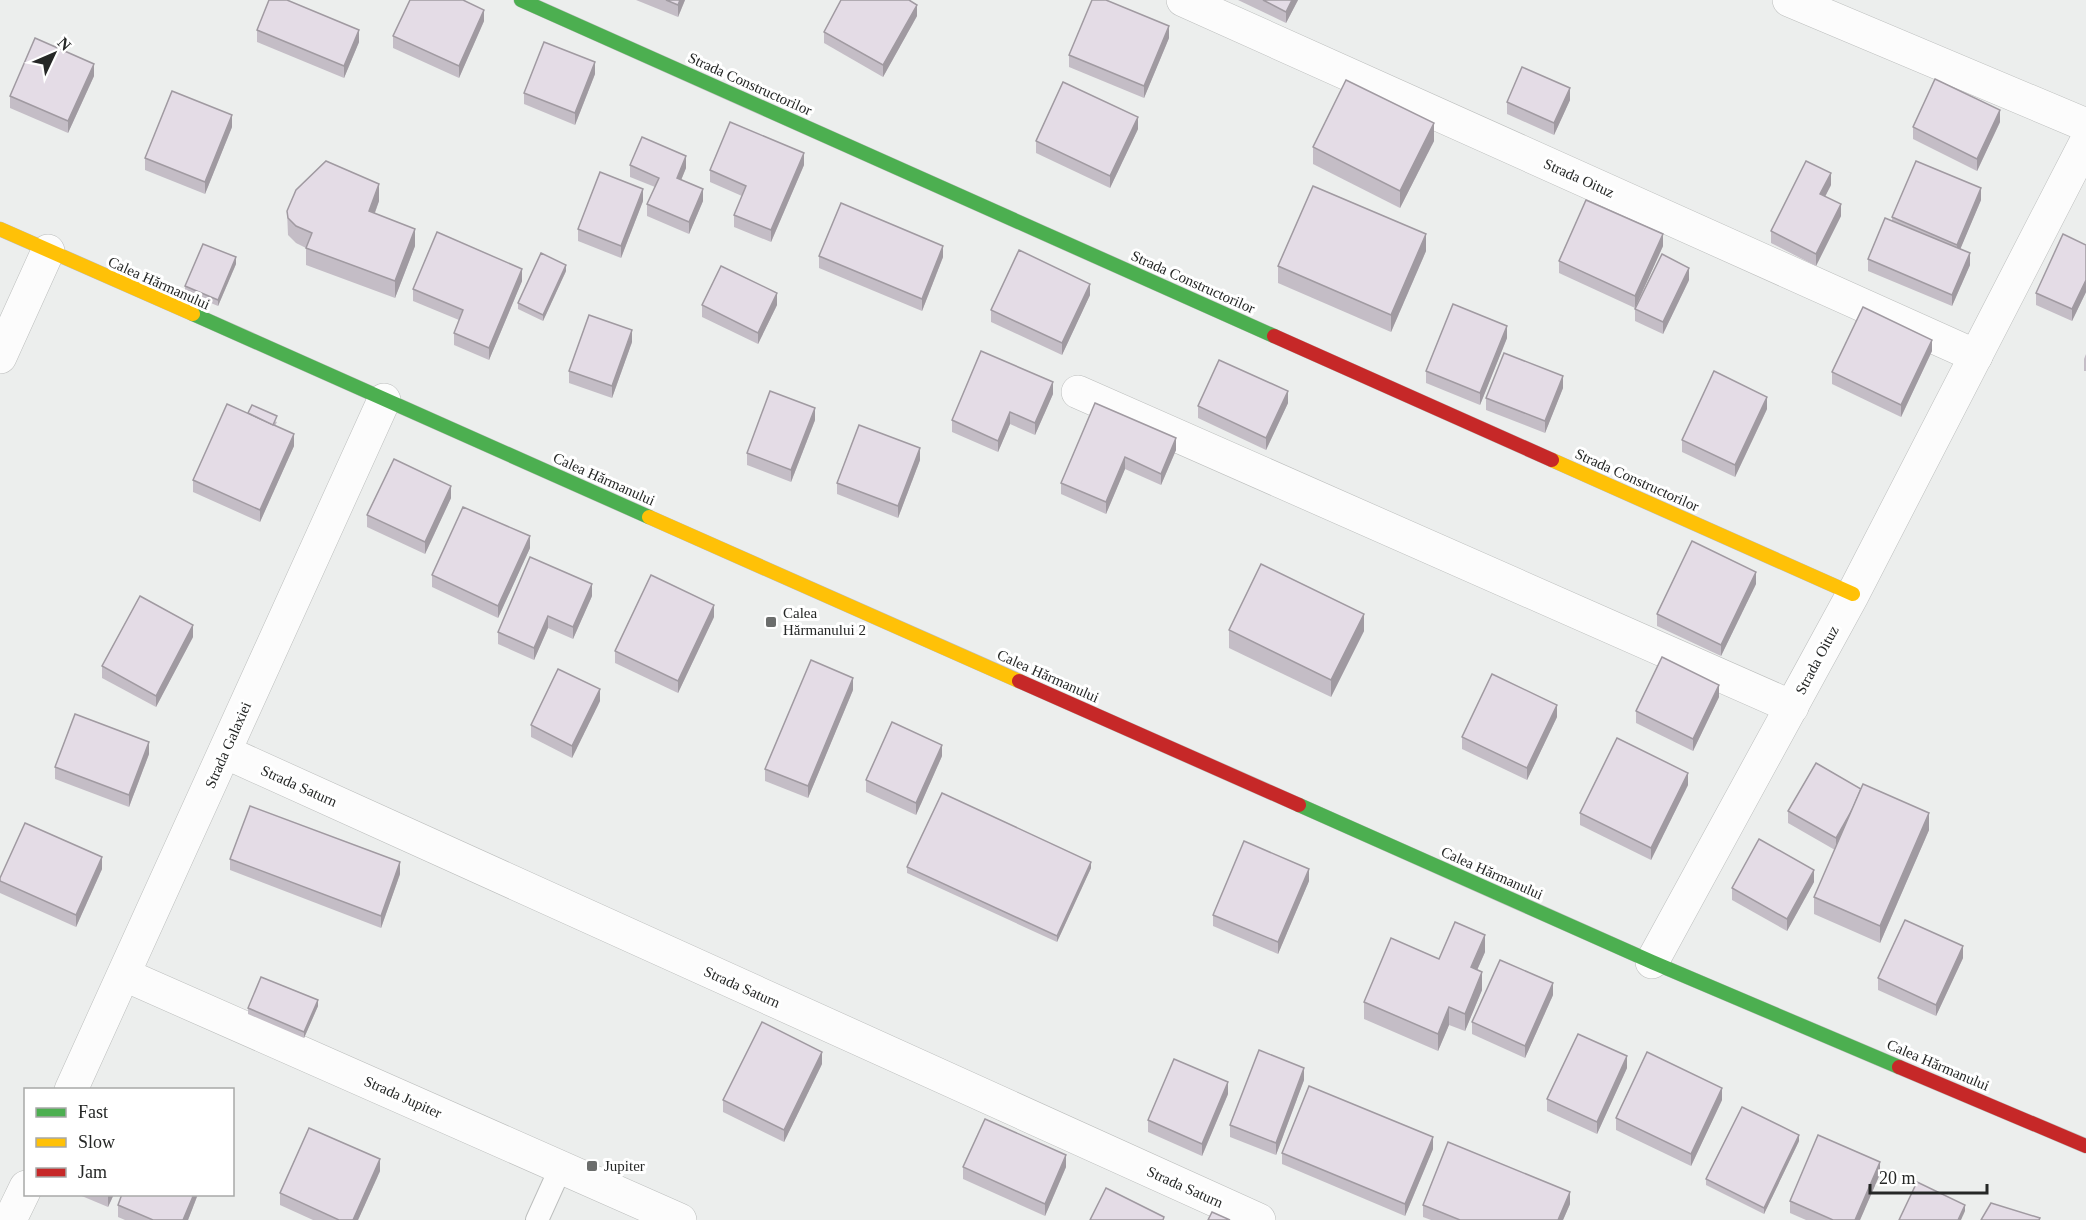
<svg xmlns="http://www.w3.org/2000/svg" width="2086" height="1220" font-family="Georgia,serif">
	<rect width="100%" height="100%" fill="#eceeed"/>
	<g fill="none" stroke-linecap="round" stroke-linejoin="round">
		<!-- lane casing -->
		<g stroke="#bcbebd" stroke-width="24">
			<polyline id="lane" points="537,1220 561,1167"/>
		</g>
		<!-- street casing -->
		<g stroke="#bcbebd" stroke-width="34">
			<g id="street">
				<polyline points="1183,0 1976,356"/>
				<polyline points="1789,0 2086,125"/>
				<polyline points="0,357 48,251"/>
				<polyline points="1078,392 1792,707"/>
				<polyline points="225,752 1259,1220"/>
				<polyline points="1652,962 1853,594 2086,142"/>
				<polyline points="125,975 680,1220"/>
				<polyline points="71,1090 384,400"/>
				<polyline points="10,1220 26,1187"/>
			</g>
		</g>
		<!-- fast casing -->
		<g stroke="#bcbebd" stroke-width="15">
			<g id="fast">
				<polyline points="521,0 1274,336"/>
				<polyline points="193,314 649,517"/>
				<polyline points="1299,805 1652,962 1899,1067"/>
			</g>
		</g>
		<!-- slow casing -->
		<g stroke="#bcbebd" stroke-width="15">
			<g id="slow">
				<polyline points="0,229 193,314"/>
				<polyline points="1552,460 1853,594"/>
				<polyline points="649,517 1019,681"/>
			</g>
		</g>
		<!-- jam casing -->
		<g stroke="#bcbebd" stroke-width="15">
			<g id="jam">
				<polyline points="1274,336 1552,460"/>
				<polyline points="1019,681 1299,805"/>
				<polyline points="1899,1067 2086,1146"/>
			</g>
		</g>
		<!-- lane -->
		<use href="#lane" stroke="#fcfcfc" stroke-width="22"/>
		<!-- street -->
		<use href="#street" stroke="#fcfcfc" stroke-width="33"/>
		<!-- fast -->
		<use href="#fast" stroke="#4caf50" stroke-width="14"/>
		<!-- slow -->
		<use href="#slow" stroke="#ffc107" stroke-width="14"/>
		<!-- jam -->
		<use href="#jam" stroke="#c62828" stroke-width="14"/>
	</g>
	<!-- wall -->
	<g fill="#c4bdc6">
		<polygon points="636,0 685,0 678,17"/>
		<polygon points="1238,0 1298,0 1286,23"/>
		<polygon points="917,16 883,77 824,43 824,32"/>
		<polygon points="484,21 459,78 393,48 393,36"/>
		<polygon points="257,30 359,42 344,78 257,42"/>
		<polygon points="1169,38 1144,98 1069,67 1069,55"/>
		<polygon points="595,74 575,125 524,104 524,93"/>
		<polygon points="94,76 68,133 10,108 10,96"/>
		<polygon points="1570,100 1554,135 1507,114 1507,102"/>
		<polygon points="2000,122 1977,171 1913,139 1913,127"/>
		<polygon points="232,127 205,194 145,170 145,158"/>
		<polygon points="1138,129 1110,188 1036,153 1036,141"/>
		<polygon points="1434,141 1400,208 1313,164 1313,147"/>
		<polygon points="630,165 686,168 681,180 703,201 689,234 647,216 647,204 655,187 630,177"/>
		<polygon points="804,165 771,242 734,227 734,215 742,196 710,182 710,170"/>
		<polygon points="1831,185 1825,197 1841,216 1816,266 1771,243 1771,231"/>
		<polygon points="1981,200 1960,249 1970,265 1952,306 1868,271 1868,259 1892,221 1892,217"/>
		<polygon points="379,201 375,213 415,246 395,298 306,265 306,248 296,243 288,235 287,211"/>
		<polygon points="643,201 621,258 578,241 578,229"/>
		<polygon points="2086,245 2086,292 2072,321 2036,305 2036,293"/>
		<polygon points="1663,246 1635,308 1559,273 1559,261"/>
		<polygon points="1426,251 1391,332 1278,283 1278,266"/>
		<polygon points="819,256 943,257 922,311 819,268"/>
		<polygon points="236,264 218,306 185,292 185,286"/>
		<polygon points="566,271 543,321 518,309 518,303"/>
		<polygon points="1689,280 1663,334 1635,321 1635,309"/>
		<polygon points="522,281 489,360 454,345 454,333 459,320 413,301 413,289"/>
		<polygon points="1090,295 1062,355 991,322 991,310"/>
		<polygon points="702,305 777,305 758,344 702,317"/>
		<polygon points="1507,338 1480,405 1426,383 1426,371"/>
		<polygon points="632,342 612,398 569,383 569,371"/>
		<polygon points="1932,351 1901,417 1832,384 1832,372"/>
		<polygon points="2086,354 2086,371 2084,371 2084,359"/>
		<polygon points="1563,388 1545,433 1486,410 1486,398"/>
		<polygon points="1053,394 1035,435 1010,424 998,452 952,432 952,420"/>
		<polygon points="1095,403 1176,450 1161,485 1125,469 1106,514 1061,494 1061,483"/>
		<polygon points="1288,403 1266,450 1198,418 1198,406"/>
		<polygon points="1767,409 1735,477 1682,452 1682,440"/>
		<polygon points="248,413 277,422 275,426 294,446 260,522 193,492 193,480"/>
		<polygon points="815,420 791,482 747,465 747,453"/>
		<polygon points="920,460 898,518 837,494 837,483"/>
		<polygon points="451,498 425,554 367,527 367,515"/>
		<polygon points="530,548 498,618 432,587 432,575"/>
		<polygon points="1756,584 1721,656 1657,626 1657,614"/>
		<polygon points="592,596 573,639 548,628 534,660 498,644 498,632"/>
		<polygon points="714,617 678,693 615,663 615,651"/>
		<polygon points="1229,630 1364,631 1331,697 1229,648"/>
		<polygon points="193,637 156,707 102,678 102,666"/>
		<polygon points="853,690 808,798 765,781 765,769"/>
		<polygon points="1719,697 1693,751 1636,723 1636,711"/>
		<polygon points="600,701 572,758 531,737 531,725"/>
		<polygon points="1557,717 1527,780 1462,749 1462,737"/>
		<polygon points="149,754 129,807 55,779 55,767"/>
		<polygon points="942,756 916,815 866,792 866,780"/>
		<polygon points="1688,785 1651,860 1580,825 1580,813"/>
		<polygon points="1788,811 1929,830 1880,943 1814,914 1814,897 1835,850 1788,823"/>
		<polygon points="230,859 400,874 381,928 230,870"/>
		<polygon points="907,867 1091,868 1057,942 907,873"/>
		<polygon points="102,869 76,927 0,893 0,878"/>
		<polygon points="1309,881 1278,954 1213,926 1213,915"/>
		<polygon points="1814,882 1787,931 1732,900 1732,888"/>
		<polygon points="1485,952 1477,970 1482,990 1465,1031 1449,1025 1438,1051 1364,1019 1364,1002 1439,959"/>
		<polygon points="1963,958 1936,1016 1878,990 1878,978"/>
		<polygon points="1553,995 1525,1058 1472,1034 1472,1022"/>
		<polygon points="318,1006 304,1038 248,1014 248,1008"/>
		<polygon points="822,1064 784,1142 723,1112 723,1100"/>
		<polygon points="1627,1068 1597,1134 1547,1111 1547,1099"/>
		<polygon points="1304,1080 1276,1155 1230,1137 1230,1125"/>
		<polygon points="1228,1094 1202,1156 1148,1132 1148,1120"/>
		<polygon points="1722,1100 1691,1166 1616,1130 1616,1118"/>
		<polygon points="1799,1141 1764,1214 1706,1185 1706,1179"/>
		<polygon points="1433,1149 1405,1216 1282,1164 1282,1153"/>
		<polygon points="963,1167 1066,1167 1045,1216 963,1179"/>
		<polygon points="380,1171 358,1220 313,1220 280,1205 280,1193"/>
		<polygon points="1880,1174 1860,1220 1806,1220 1790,1213 1790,1201"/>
		<polygon points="77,1194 114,1194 108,1207"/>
		<polygon points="198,1194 188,1220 125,1220 118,1217 118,1205"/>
		<polygon points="1570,1204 1563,1220 1431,1220 1423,1217 1423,1205"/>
	</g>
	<!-- shaded-wall -->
	<g fill="#a09aa1">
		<polygon points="680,0 685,0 678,17 678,5"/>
		<polygon points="1292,0 1298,0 1286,23 1286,12"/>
		<polygon points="917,5 917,16 883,77 883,65"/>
		<polygon points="484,10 484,21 459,78 459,66"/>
		<polygon points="1169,26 1169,38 1144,98 1144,86"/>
		<polygon points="359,30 359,42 344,78 344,66"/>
		<polygon points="595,62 595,74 575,125 575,113"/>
		<polygon points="94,64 94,76 68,133 68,121"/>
		<polygon points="1570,88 1570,100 1554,135 1554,123"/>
		<polygon points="2000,110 2000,122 1977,171 1977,159"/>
		<polygon points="232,115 232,127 205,194 205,182"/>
		<polygon points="1138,117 1138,129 1110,188 1110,176"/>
		<polygon points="1434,123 1434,141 1400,208 1400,191"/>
		<polygon points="804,153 804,165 771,242 771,230"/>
		<polygon points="686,156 686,168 677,190 677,178"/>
		<polygon points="1831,173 1831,185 1820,206 1820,194"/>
		<polygon points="379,184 379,201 369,228 369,211"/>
		<polygon points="1981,188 1981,200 1957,257 1957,245"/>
		<polygon points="643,189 643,201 621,258 621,246"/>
		<polygon points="703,189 703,201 689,234 689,222"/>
		<polygon points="1841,204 1841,216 1816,266 1816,254"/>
		<polygon points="415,229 415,246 395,298 395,281"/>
		<polygon points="1426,234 1426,251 1391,332 1391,315"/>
		<polygon points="1663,234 1663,246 1635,308 1635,296"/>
		<polygon points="943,246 943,257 922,311 922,299"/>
		<polygon points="1970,253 1970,265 1952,306 1952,295"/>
		<polygon points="236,257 236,264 218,306 218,300"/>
		<polygon points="566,265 566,271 543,321 543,315"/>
		<polygon points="1689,268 1689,280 1663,334 1663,322"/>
		<polygon points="522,269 522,281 489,360 489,348"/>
		<polygon points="2086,280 2086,292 2072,321 2072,309"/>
		<polygon points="1090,284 1090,295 1062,355 1062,343"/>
		<polygon points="777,293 777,305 758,344 758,333"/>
		<polygon points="1507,326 1507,338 1480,405 1480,393"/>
		<polygon points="632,330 632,342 612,398 612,386"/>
		<polygon points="1932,340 1932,351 1901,417 1901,405"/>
		<polygon points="1563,376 1563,388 1545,433 1545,421"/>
		<polygon points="1053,382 1053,394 1035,435 1035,423"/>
		<polygon points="1288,391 1288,403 1266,450 1266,438"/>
		<polygon points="1767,397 1767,409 1735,477 1735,465"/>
		<polygon points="815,408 815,420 791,482 791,470"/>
		<polygon points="1010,412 1010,424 998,452 998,441"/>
		<polygon points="294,434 294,446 260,522 260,510"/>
		<polygon points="1176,438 1176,450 1161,485 1161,474"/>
		<polygon points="920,448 920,460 898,518 898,506"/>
		<polygon points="1125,457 1125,469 1106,514 1106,502"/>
		<polygon points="451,486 451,498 425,554 425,542"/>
		<polygon points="530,536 530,548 498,618 498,606"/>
		<polygon points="1756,572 1756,584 1721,656 1721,645"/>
		<polygon points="592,584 592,596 573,639 573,627"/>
		<polygon points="714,605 714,617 678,693 678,681"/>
		<polygon points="1364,614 1364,631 1331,697 1331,680"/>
		<polygon points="548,616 548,628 534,660 534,648"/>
		<polygon points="193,625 193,637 156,707 156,696"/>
		<polygon points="853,678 853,690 808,798 808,786"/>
		<polygon points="1719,685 1719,697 1693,751 1693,739"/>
		<polygon points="600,689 600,701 572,758 572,746"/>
		<polygon points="1557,705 1557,717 1527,780 1527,768"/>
		<polygon points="149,742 149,754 129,807 129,795"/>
		<polygon points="942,745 942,756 916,815 916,803"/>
		<polygon points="1688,773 1688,785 1651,860 1651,848"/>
		<polygon points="1863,790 1836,850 1836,838"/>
		<polygon points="1929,813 1929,830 1880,943 1880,926"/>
		<polygon points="102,857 102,869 76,927 76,915"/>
		<polygon points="400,862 400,874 381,928 381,916"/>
		<polygon points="1091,862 1091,868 1057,942 1057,936"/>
		<polygon points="1309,869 1309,881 1278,954 1278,942"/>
		<polygon points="1814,870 1814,882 1787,931 1787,919"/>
		<polygon points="1485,935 1485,952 1471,984 1471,967"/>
		<polygon points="1963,946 1963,958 1936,1016 1936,1005"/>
		<polygon points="1482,972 1482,990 1465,1031 1465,1014"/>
		<polygon points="1553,983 1553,995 1525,1058 1525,1046"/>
		<polygon points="318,1000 318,1006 304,1038 304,1032"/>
		<polygon points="1449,1007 1449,1025 1438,1051 1438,1034"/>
		<polygon points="822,1052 822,1064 784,1142 784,1130"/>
		<polygon points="1627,1056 1627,1068 1597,1134 1597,1122"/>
		<polygon points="1304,1068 1304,1080 1276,1155 1276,1143"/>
		<polygon points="1228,1082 1228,1094 1202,1156 1202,1144"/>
		<polygon points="1722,1088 1722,1100 1691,1166 1691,1154"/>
		<polygon points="1799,1135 1799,1141 1764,1214 1764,1208"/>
		<polygon points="1433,1137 1433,1149 1405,1216 1405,1204"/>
		<polygon points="1066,1155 1066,1167 1045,1216 1045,1204"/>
		<polygon points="380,1159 380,1171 358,1220 353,1220"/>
		<polygon points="1880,1162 1880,1174 1860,1220 1855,1220"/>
		<polygon points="1570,1192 1570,1204 1563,1220 1558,1220"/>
		<polygon points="109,1194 114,1194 108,1207 108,1195"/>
		<polygon points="194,1194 198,1194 188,1220 183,1220"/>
		<polygon points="1965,1205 1965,1211 1961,1220 1958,1220"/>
	</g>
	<!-- building -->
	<g fill="#e4dce6" stroke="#a09aa1" stroke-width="1.5">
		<polygon points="269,0 287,0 359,30 344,66 257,30"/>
		<polygon points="410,0 463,0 484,10 459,66 393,36"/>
		<polygon points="666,0 680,0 678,5"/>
		<polygon points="841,0 909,0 917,5 883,65 824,32"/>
		<polygon points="1092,0 1106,0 1169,26 1144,86 1069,55"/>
		<polygon points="1263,0 1292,0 1286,12"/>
		<polygon points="35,38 94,64 68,121 10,96"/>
		<polygon points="544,42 595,62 575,113 524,93"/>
		<polygon points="1522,67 1570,88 1554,123 1507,102"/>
		<polygon points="1935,79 2000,110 1977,159 1913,127"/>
		<polygon points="1346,80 1434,123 1400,191 1313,147"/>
		<polygon points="1063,82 1138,117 1110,176 1036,141"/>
		<polygon points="172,91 232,115 205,182 145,158"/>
		<polygon points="730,122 804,153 771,230 734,215 746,186 710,170"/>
		<polygon points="642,137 686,156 677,178 703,189 689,222 647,204 659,178 630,165"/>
		<polygon points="326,161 379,184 369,211 415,229 395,281 306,248 312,233 296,226 288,218 287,211 296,190"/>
		<polygon points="1806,161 1831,173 1820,194 1841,204 1816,254 1771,231"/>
		<polygon points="1916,161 1981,188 1957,245 1892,217"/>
		<polygon points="600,172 643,189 621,246 578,229"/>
		<polygon points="1313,186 1426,234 1391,315 1278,266"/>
		<polygon points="1586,200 1663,234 1635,296 1559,261"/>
		<polygon points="841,203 943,246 922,299 819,256"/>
		<polygon points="1885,218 1970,253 1952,295 1868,259"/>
		<polygon points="437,232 522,269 489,348 454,333 463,310 413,289"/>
		<polygon points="2063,234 2086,245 2086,280 2072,309 2036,293"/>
		<polygon points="203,244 236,257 218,300 185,286"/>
		<polygon points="1019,250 1090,284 1062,343 991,310"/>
		<polygon points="541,253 566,265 543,315 518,303"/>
		<polygon points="1662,254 1689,268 1663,322 1635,309"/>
		<polygon points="721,266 777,293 758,333 702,305"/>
		<polygon points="1453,304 1507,326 1480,393 1426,371"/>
		<polygon points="1863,307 1932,340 1901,405 1832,372"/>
		<polygon points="589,315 632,330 612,386 569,371"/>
		<polygon points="981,351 1053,382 1035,423 1010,412 998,441 952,420"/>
		<polygon points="1504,353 1563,376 1545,421 1486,398"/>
		<polygon points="1219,360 1288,391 1266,438 1198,406"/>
		<polygon points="1714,371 1767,397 1735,465 1682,440"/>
		<polygon points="770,391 815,408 791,470 747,453"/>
		<polygon points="1095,403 1176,438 1161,474 1125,457 1106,502 1061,483"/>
		<polygon points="227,404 294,434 260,510 193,480"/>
		<polygon points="252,405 277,416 273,425 248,413"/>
		<polygon points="859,425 920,448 898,506 837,483"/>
		<polygon points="394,459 451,486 425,542 367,515"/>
		<polygon points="463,507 530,536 498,606 432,575"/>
		<polygon points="1692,541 1756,572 1721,645 1657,614"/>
		<polygon points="530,557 592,584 573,627 548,616 534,648 498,632"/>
		<polygon points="1261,564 1364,614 1331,680 1229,630"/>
		<polygon points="651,575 714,605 678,681 615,651"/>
		<polygon points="140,596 193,625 156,696 102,666"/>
		<polygon points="1662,657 1719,685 1693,739 1636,711"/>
		<polygon points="811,660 853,678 808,786 765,769"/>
		<polygon points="558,669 600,689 572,746 531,725"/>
		<polygon points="1492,674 1557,705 1527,768 1462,737"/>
		<polygon points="75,714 149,742 129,795 55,767"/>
		<polygon points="892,722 942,745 916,803 866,780"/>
		<polygon points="1617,738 1688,773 1651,848 1580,813"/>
		<polygon points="1816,763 1861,789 1853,808 1836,838 1788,811"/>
		<polygon points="1863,784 1929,813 1880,926 1814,897"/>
		<polygon points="942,793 1091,862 1057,936 907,867"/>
		<polygon points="250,806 400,862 381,916 230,859"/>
		<polygon points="25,823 102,857 76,915 0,881 0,878"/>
		<polygon points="1759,839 1814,870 1787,919 1732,888"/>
		<polygon points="1244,841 1309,869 1278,942 1213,915"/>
		<polygon points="1905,920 1963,946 1936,1005 1878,978"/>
		<polygon points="1455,922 1485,935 1471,967 1482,972 1465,1014 1449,1007 1438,1034 1364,1002 1391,938 1439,959"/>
		<polygon points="1500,960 1553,983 1525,1046 1472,1022"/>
		<polygon points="261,977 318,1000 304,1032 248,1008"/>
		<polygon points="762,1022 822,1052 784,1130 723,1100"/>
		<polygon points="1578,1034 1627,1056 1597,1122 1547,1099"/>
		<polygon points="1259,1050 1304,1068 1276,1143 1230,1125"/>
		<polygon points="1647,1052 1722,1088 1691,1154 1616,1118"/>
		<polygon points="1174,1059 1228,1082 1202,1144 1148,1120"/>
		<polygon points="1309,1086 1433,1137 1405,1204 1282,1153"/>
		<polygon points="1742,1107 1799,1135 1764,1208 1706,1179"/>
		<polygon points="985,1119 1066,1155 1045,1204 963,1167"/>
		<polygon points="309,1128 380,1159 353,1220 339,1220 280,1193"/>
		<polygon points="1818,1135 1880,1162 1855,1220 1833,1220 1790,1201"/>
		<polygon points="1448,1142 1570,1192 1558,1220 1460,1220 1423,1205"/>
		<polygon points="1917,1182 1965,1205 1958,1220 1899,1220"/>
		<polygon points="1106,1188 1164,1217 1163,1220 1090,1220"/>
		<polygon points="122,1194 194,1194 183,1220 153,1220 118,1205"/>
		<polygon points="1991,1203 2040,1218 2039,1220 1981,1220"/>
		<polygon points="1212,1212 1230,1220 1208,1220"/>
	</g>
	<!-- markers -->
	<g fill="#6b6d6c" stroke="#fff" stroke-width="2">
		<rect x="765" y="616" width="12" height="12" rx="3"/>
		<rect x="586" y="1160" width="12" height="12" rx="3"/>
	</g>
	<g text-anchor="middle" stroke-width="6" stroke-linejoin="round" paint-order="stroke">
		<!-- street labels -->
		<g font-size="15" fill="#252726" stroke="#fff">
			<text transform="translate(750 84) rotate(24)" y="5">Strada Constructorilor</text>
			<text transform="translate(1579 178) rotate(24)" y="5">Strada Oituz</text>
			<text transform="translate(1193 282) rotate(24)" y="5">Strada Constructorilor</text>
			<text transform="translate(159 283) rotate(24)" y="5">Calea Hărmanului</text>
			<text transform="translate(604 479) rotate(24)" y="5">Calea Hărmanului</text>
			<text transform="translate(1637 480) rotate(24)" y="5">Strada Constructorilor</text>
			<text transform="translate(1817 660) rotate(-62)" y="5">Strada Oituz</text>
			<text transform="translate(1048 676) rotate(24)" y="5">Calea Hărmanului</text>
			<text transform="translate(228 745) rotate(-66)" y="5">Strada Galaxiei</text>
			<text transform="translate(299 786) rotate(24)" y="5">Strada Saturn</text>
			<text transform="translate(1492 873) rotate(24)" y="5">Calea Hărmanului</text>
			<text transform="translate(742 987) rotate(24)" y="5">Strada Saturn</text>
			<text transform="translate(1938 1065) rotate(23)" y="5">Calea Hărmanului</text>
			<text transform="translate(403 1097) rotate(24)" y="5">Strada Jupiter</text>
			<text transform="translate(1185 1187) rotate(24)" y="5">Strada Saturn</text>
		</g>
		<!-- poi labels -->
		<g font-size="15" fill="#252726" stroke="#fff" text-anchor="start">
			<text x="783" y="618">Calea<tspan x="783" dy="17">Hărmanului 2</tspan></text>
			<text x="604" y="1171">Jupiter</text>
		</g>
	</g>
	<!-- legend -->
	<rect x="24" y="1088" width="210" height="108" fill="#ffffff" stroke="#a8a9a8" stroke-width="1.5"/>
	<rect x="36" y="1108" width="30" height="9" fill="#4caf50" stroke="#a8a9a8" stroke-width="1.5"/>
	<text x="78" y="1118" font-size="18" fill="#252726">Fast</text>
	<rect x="36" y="1138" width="30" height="9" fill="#ffc107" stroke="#a8a9a8" stroke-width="1.5"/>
	<text x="78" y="1148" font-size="18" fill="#252726">Slow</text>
	<rect x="36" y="1168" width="30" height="9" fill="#c62828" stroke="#a8a9a8" stroke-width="1.5"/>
	<text x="78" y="1178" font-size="18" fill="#252726">Jam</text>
	<!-- north arrow -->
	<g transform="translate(54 54) rotate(46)" stroke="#ffffff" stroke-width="4.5" paint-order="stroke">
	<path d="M0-4.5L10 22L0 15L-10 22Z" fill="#252726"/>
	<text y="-9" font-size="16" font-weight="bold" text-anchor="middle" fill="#252726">N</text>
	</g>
	<!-- scale -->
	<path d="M1870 1184v9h117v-9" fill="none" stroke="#252726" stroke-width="3"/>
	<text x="1879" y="1184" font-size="18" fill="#252726" stroke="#ffffff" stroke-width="4.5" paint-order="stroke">20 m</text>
</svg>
